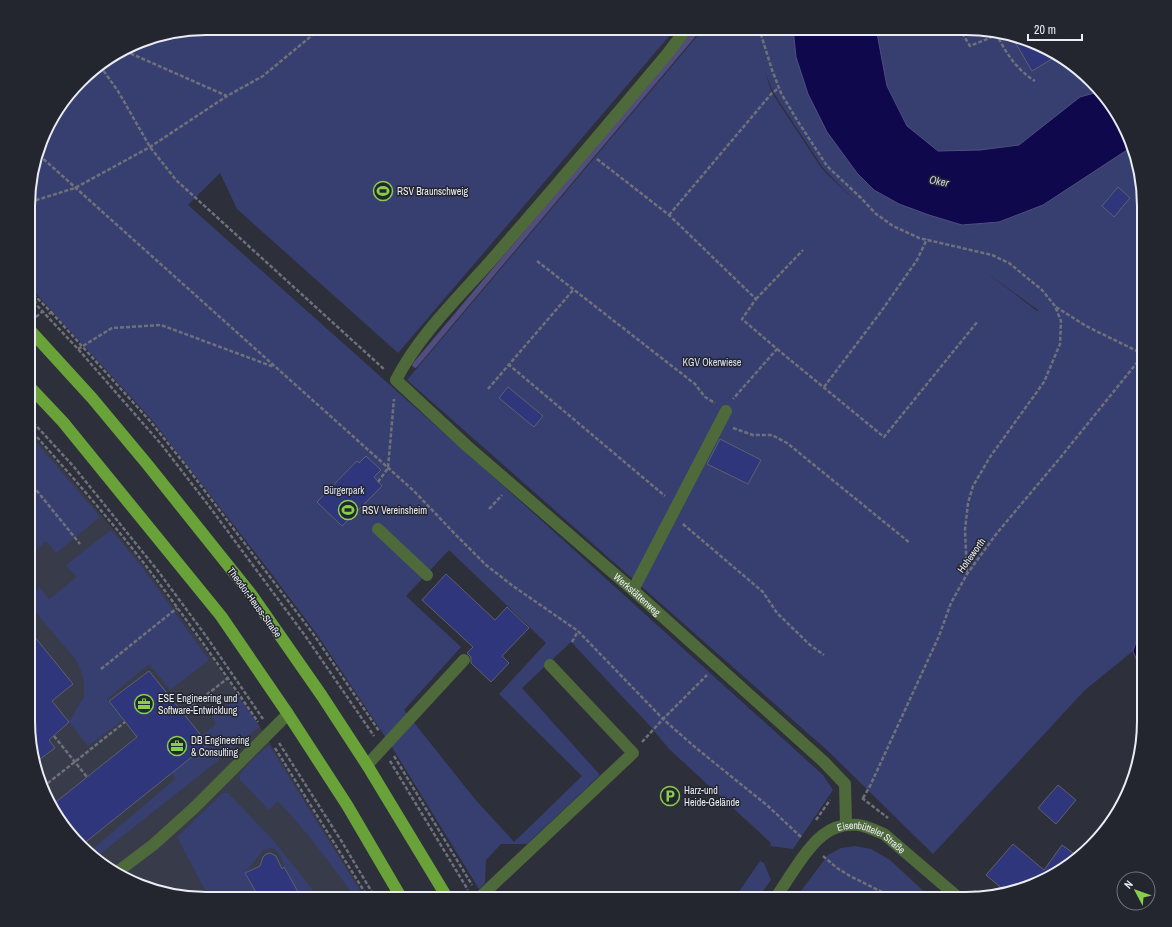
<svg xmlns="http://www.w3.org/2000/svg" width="1172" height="927" font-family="'Archivo Narrow',sans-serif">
	<rect width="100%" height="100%" fill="#2d2f3a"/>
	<!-- built -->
	<polygon fill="#383b4a" points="29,430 62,468 141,562 206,650 260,727 367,899 195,899 138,886 89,855 47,800 28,732"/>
	<!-- green -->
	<g fill="#373f71" fill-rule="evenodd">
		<path d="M206 28H676L398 353 237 209 220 173 188 205 520 501 823 775 833 790 793 849 770 846 771 843 669 749 650 726 571 642 522 688 600 775 527 844H501L486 860 485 883 479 889 390 744 316 633 267 568 152 420 29 286 30 183 52 117 89 72 149 38ZM449 550 546 643 499 694 582 776 514 842 474 798 404 710 461 647 406 596Z"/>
		<path d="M704 28H793L796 57 929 215 962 225 999 222 1043 205 1130 148 1144 206V617L1133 651 1085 690 933 854 828 751 407 380ZM764 69 773 92 823 168 855 201 822 169 772 93ZM983 270 1038 310V311H1037Z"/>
		<polygon points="876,28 977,28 1034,42 1083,72 1098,92 1080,97 1019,145 980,150 938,151 907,126 887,86"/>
		<polygon points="29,434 100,517 56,553 46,541 29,556 29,527 32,524 29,521 29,455 32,453 29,449"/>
		<path d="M111 530 142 567 209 660 170 690 149 664 107 699 123 720 88 746 69 722 84 697V682L81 671 76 660 33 609C29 597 32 595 39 587L49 599 77 577 66 565Z"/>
		<polygon points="239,697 260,727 236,744 220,759 95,858 88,853 175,779 172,772 201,736 216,724 212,717"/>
		<path d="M269 745 365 899H356C332 865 307 832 278 801L269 810 240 780V774L253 759Z"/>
		<polygon points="223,793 228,793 274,841 320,899 302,899 284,867 281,856 273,848 263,850 245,873 260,899 210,899 177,837"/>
		<polygon points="855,846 871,849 890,860 932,899 795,899 828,855 841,848"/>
		<polygon points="760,861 764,863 771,880 757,899 734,899"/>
	</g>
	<!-- water -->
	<g fill="#0f084d" stroke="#514d7f">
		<polygon points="793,28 876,28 887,86 907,126 938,151 980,150 1019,145 1080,97 1098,92 1126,128 1130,148 1043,205 999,222 962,225 929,215 899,204 874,190 857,173 827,132 808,94 796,57"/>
		<polygon points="1144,617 1144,678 1133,651"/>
	</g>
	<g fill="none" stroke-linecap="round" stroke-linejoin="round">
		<!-- stream -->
		<polyline stroke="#514d7f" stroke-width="5.5" points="415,365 699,28"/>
	</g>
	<!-- building -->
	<g fill="#2f367c" stroke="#5e616c">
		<polygon points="1012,37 1034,42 1057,56 1032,71"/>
		<polygon points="1118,187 1130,198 1114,217 1102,206"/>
		<polygon points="508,387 543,416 534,427 499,398"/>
		<polygon points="720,439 761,460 748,484 707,464"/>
		<polygon points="366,456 381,470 374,477 382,486 342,526 317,502 357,461 359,463"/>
		<polygon points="446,574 495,620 507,607 529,628 502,656 509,663 491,682 471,663 471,657 467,653 473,647 422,600"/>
		<polygon points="29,630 73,684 52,701 69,722 49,740 55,748 36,762 28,732"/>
		<polygon points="149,671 208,744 82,845 51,806 137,737 109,701"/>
		<polygon points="1058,785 1076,800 1056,824 1038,808"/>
		<polygon points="1013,844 1044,870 1062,845 1076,855 1034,885 1005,891 986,875"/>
		<polygon points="270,853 276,856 282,869 284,867 302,899 260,899 245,873 260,866 263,857 266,854"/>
	</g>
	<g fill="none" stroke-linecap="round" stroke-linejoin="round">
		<!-- path -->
		<g stroke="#6f717a" stroke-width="2.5" stroke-dasharray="4 2" stroke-linecap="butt">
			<polyline points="759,28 772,70 781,93 797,120 827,166 861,198 876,214 893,226 919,238 992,255 1009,263 1042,290 1055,306 1061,321 1060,344 1044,382 990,457 973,486 968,503 965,530 967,574"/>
			<polyline points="959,28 970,46 997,35"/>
			<path d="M997 33V35C1006 53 1017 70 1035 81"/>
			<polyline points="125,51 227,96 263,76 321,28"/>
			<polyline points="128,52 132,48"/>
			<polyline points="100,66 118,91 150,147 176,180 385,370"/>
			<polyline points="39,155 414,491 455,534 486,565 513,586 578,631 663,719 696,748 768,806 801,837"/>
			<polyline points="597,159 669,215 756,299 742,319 777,349 733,399"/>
			<polyline points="30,202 75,188 150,147 227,96"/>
			<polyline points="669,215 772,93 779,88"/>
			<polyline points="537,261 695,384 705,397 715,403"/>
			<polyline points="29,290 51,312 47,316"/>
			<polyline points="29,297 78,349 161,444 209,506 306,637 374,736"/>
			<polyline points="756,299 803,250"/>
			<polyline points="1056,307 1086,326 1143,354"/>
			<polyline points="29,308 38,299"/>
			<polyline points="51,312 150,421 183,462 314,635 379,731"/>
			<polyline points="36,317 43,311"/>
			<polyline points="78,349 112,328 161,325 274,367"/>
			<polyline points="777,349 884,437 978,321"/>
			<polyline points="508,364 665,496"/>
			<polyline points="824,387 880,313 917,260 927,239"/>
			<polyline points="488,389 574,289"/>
			<polyline points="29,418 74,467 158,571 206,636 263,719"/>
			<path d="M29 428C68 472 107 516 143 562 183 614 221 668 258 722"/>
			<polyline points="733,428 753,435 772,435 787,443 910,543"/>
			<polyline points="29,481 80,544"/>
			<polyline points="378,482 388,468 394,399"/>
			<polyline points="489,509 502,495"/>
			<polyline points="683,524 763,592 777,613 810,645 824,655"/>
			<polyline points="572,642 578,631"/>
			<polyline points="101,669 177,608"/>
			<polyline points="183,713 228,678"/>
			<polyline points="54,736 87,777"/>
			<polyline points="642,742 663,719 707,675"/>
			<polyline points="279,743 342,842 376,899"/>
			<polyline points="275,748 369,899"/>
			<polyline points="394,756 472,885"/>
			<polyline points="390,761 468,890"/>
			<polyline points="43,787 125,722"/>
			<polyline points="862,798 888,818"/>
			<polyline points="863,798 870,786 939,636 951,603 967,574 997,533 1060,458 1144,354"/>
			<polyline points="816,820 830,800"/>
			<polyline points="823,856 837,868 850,876 896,899"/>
			<polyline points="974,891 979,896"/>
		</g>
		<!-- minor -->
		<g stroke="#4e6a3a" stroke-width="12">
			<path id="s1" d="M687 28 668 53C611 121 554 188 496 255 461 295 420 333 396 380L467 446 633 590 824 762 845 784 846 825"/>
			<polyline points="378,529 427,575"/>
			<polyline points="633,590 726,411"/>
			<polyline points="367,765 464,660"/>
			<polyline points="117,872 153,845 194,808 288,714"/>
			<polyline points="478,899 633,753 550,665"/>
			<path id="s2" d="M775 899C787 881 806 848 823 835 833 827 846 824 858 825 867 826 876 831 884 834L960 899"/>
		</g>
		<!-- major -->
		<g stroke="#68a238" stroke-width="12">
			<polyline points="29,329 92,398 147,464 251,594 322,696 367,765 448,899"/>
			<polyline points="29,386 63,422 221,616 288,714 347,805 402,899"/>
		</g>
	</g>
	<!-- icons -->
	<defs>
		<g id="stadium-ring" transform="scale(1)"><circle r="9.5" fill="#23252f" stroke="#87cf4b" stroke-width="1.5"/><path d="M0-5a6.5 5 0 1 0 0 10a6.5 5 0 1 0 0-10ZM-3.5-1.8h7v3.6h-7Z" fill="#87cf4b"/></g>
		<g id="office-ring" transform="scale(1)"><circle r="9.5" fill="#23252f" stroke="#87cf4b" stroke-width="1.5"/><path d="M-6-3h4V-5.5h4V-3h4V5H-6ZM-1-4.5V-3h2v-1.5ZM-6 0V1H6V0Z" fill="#87cf4b"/></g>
		<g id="parking-ring" transform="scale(1)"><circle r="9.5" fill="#23252f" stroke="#87cf4b" stroke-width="1.5"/><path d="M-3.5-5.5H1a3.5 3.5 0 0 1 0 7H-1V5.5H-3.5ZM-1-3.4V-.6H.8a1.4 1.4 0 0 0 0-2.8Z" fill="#87cf4b"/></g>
	</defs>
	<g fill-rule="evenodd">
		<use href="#stadium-ring" x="383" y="191"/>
		<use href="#stadium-ring" x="348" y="510"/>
		<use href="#office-ring" x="144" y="704"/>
		<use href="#office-ring" x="177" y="746"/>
		<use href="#parking-ring" x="670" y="796"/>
	</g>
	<g text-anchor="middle" stroke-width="3" stroke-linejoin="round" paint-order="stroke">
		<!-- poi labels -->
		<g font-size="10" fill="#ebedf4" stroke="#23252f" text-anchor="start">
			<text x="397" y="195">RSV Braunschweig</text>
			<text x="362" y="514">RSV Vereinsheim</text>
			<text x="158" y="702">ESE Engineering und<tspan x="158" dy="12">Software-Entwicklung</tspan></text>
			<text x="191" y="744">DB Engineering<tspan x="191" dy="12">&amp; Consulting</tspan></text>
			<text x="684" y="794">Harz-und<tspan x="684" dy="12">Heide-Gelände</tspan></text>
		</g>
		<!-- park labels -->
		<g font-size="10" fill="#dce1f6" stroke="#23252f">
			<text x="712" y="366">KGV Okerwiese</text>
			<text x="344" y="494">Bürgerpark</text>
		</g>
		<!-- street labels -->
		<g font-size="10" fill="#ebedf4" stroke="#23252f">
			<text transform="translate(971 555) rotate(-54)" y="4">Hoheworth</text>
			<text dy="4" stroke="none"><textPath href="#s1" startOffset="780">Werkstättenweg</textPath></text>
			<text transform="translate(255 602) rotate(54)" y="4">Theodor-Heuss-Straße</text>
			<text dy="4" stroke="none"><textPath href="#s2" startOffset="134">Eisenbütteler Straße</textPath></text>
		</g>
		<!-- water labels -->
		<g font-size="11" font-style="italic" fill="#d2d7ec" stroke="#23252f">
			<text transform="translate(939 181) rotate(11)" y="4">Oker</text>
		</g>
	</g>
	<!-- crop -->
	<path d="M0 0H1172V927H0ZM206 35H966A171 171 0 0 1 1137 206V721A171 171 0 0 1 966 892H206A171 171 0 0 1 35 721V206A171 171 0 0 1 206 35Z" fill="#23252f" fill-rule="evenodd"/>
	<path fill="none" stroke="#ebedf4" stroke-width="2" d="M206 35H966A171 171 0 0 1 1137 206V721A171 171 0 0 1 966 892H206A171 171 0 0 1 35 721V206A171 171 0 0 1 206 35Z"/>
	<!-- north arrow -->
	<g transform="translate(1136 891) rotate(311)"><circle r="19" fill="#23252f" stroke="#73757e"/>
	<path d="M0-3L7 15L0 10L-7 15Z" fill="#87cf4b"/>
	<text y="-6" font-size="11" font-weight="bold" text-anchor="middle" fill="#ebedf4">N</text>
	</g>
	<!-- scale -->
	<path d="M1028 34v6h54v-6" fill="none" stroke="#ebedf4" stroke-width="2"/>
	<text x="1034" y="34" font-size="12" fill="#ebedf4" stroke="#23252f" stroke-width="3" paint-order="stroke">20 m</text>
</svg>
